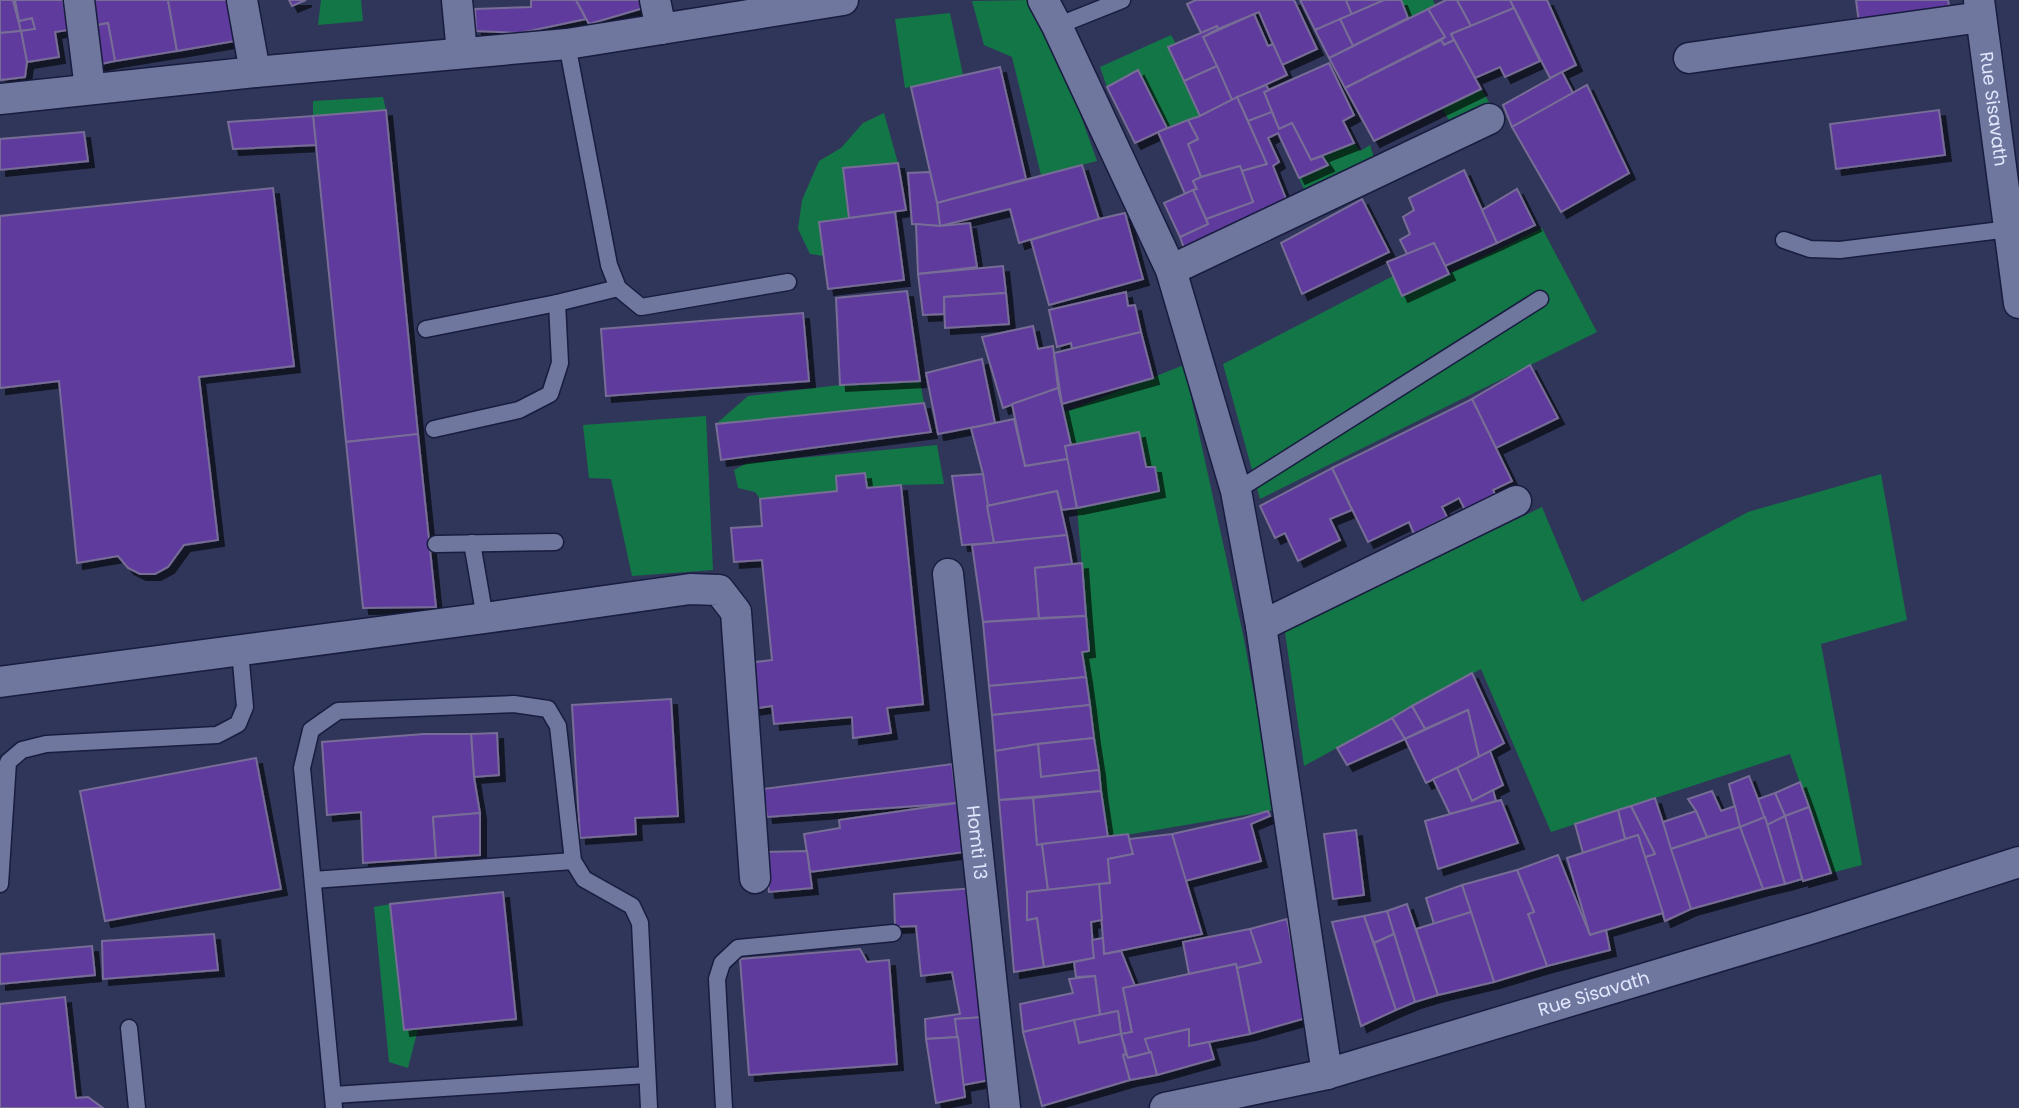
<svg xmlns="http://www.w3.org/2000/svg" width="2019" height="1108" font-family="Poppins,sans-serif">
	<defs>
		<filter id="shadow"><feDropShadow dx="6" dy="6" stdDeviation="0" flood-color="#0009"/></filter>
	</defs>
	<rect width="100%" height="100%" fill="#303659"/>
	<!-- green -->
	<g fill="#137646">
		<polygon points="321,0 361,0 363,21 318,25"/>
		<polygon points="1028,0 1047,21 1097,161 1041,175 1012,57 984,45 972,1"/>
		<polygon points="1401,0 1433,0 1435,5 1408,18"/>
		<polygon points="950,13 963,75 905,88 895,19"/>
		<polygon points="1171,35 1176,44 1168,48 1200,116 1167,128 1138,71 1107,87 1100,67"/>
		<polygon points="1481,89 1494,110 1450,122 1442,108"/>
		<polygon points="383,97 386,110 313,116 313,101"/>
		<polygon points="884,113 898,163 844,168 849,218 819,222 824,256 810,254 798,229 802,200 819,161 841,148 863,123"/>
		<polygon points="1354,143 1360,151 1370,145 1376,164 1307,196 1299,178 1327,165 1322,156"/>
		<polygon points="1542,228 1597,332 1260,499 1223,364 1393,276 1403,296"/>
		<polygon points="1184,365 1244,639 1275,810 1108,838 1082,652 1089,651 1077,508 1159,491 1155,468 1146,467 1139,432 1071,445 1065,412"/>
		<polygon points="920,381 924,403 716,424 748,396 840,385"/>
		<polygon points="706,416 713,570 632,576 611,479 589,478 583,425"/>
		<polygon points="937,445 944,484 901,485 760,499 755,492 738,488 734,470 747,463"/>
		<polygon points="1881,474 1907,620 1821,644 1862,865 1831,873 1790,754 1551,832 1481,669 1304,766 1285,632 1542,507 1582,602 1748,512"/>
		<polygon points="390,904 404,1030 418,1029 408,1068 389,1062 374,907"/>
	</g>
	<!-- building -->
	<g fill="#5e3b9e" stroke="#776d96" stroke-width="2" filter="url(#shadow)">
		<polygon points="0,0 13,0 21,31 0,33"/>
		<polygon points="13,0 15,0 19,21 32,18 35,29 21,31"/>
		<polygon points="15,0 63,0 68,30 55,32 59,57 27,62 21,31 35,29 32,18 19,21"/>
		<polygon points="89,0 168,0 177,51 115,61 108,23 93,26"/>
		<polygon points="168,0 228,0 235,41 177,51"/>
		<polygon points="289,0 306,0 292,6"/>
		<polygon points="531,0 576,0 586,19 520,33 476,31 475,9 531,7"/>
		<polygon points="576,0 646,0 647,7 589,24"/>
		<polygon points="1196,0 1294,0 1317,49 1282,65 1259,12 1218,29 1217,26 1201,33 1187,4"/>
		<polygon points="1300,0 1346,0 1352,15 1315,30"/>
		<polygon points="1346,0 1384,0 1352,15"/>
		<polygon points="1384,0 1401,0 1408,18 1353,46 1340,19"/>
		<polygon points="1446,0 1457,0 1471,26 1451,34 1454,40 1444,45 1441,40 1445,37 1428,9"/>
		<polygon points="1457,0 1510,0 1514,8 1471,26"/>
		<polygon points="1510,0 1547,0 1576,65 1550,78"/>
		<polygon points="1856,0 1948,0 1950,11 1859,23"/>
		<polygon points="1514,8 1540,61 1505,77 1500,67 1475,78 1451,34"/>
		<polygon points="1428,9 1445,37 1345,88 1329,58"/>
		<polygon points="1254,14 1268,46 1273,44 1287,75 1232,100 1203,37"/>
		<polygon points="1340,19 1353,46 1329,58 1315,30"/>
		<polygon points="108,23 115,61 92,66 84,28"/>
		<polygon points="1217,26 1218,29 1203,37 1217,66 1184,81 1168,47"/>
		<polygon points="21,31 27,62 25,77 0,80 0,33"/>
		<polygon points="1441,40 1444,45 1454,40 1481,89 1374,141 1345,88"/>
		<polygon points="1329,63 1354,115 1343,121 1354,143 1311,160 1292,123 1279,129 1264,92"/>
		<polygon points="1217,66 1232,100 1200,116 1184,81"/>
		<polygon points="1000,67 1026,179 937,203 911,87"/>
		<polygon points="1138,70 1167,128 1135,143 1107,87"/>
		<polygon points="1562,72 1573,93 1512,127 1503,105"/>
		<polygon points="1266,85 1269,90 1264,92 1272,112 1248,121 1237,97"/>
		<polygon points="1587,85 1629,173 1561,212 1512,127"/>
		<polygon points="1237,97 1267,164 1242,171 1240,166 1201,177 1188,144 1198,139 1188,120 1200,116"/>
		<polygon points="386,110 418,434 346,442 313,116"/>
		<polygon points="1939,110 1945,155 1836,169 1830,124"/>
		<polygon points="1272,112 1279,129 1292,123 1311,160 1322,156 1328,165 1299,178 1278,133 1268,138 1279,162 1273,166 1288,204 1185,251 1180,237 1208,224 1206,219 1253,202 1242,171 1267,164 1248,121"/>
		<polygon points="313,116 316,145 233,149 228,122"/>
		<polygon points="1188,120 1198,139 1188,144 1201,177 1193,181 1197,189 1185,194 1158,132"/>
		<polygon points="84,132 88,161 0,170 0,139"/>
		<polygon points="898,163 906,210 849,218 843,168"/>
		<polygon points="1082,165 1099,219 1019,243 1010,209 940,226 937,203"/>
		<polygon points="1240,166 1253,202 1206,219 1193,190 1197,189 1193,181 1201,177"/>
		<polygon points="1464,170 1497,243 1445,266 1434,243 1407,254 1400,240 1410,234 1403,217 1414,210 1409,198"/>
		<polygon points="930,172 937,203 940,226 912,224 908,173"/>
		<polygon points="273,188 294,366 199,377 218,540 184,545 168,567 155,574 140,574 128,568 118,556 77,563 59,381 0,388 0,216"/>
		<polygon points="1517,189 1535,225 1497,243 1482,210"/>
		<polygon points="1193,190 1208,224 1180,237 1164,203"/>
		<polygon points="1362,199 1389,252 1302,294 1281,243"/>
		<polygon points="895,212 904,280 828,289 819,222"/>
		<polygon points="1125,213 1143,279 1049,305 1031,240 1099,219"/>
		<polygon points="970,223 977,267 918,274 916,224 940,226"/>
		<polygon points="1434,243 1449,274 1402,296 1387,262"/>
		<polygon points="1003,266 1006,293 944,297 944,314 923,315 918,274"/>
		<polygon points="907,291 920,381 840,385 836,298"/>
		<polygon points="1126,292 1128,306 1135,305 1141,332 1072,349 1071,343 1057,347 1049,310"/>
		<polygon points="1006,293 1009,324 945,328 944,297"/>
		<polygon points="803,313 809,381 606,396 601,329"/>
		<polygon points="1033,326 1038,349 1053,346 1058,388 1003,408 982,337"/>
		<polygon points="1141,332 1153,378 1062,404 1054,353"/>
		<polygon points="982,359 995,423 938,434 926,373"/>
		<polygon points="1530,365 1558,418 1496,448 1472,399"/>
		<polygon points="1058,388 1071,445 1065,446 1068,459 1025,466 1012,404"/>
		<polygon points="1472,399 1512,481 1493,490 1498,500 1468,516 1459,498 1442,507 1447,517 1414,534 1409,522 1368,542 1332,468"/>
		<polygon points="924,403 931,432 721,460 716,424"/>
		<polygon points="1014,419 1025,466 1068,459 1077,508 1062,510 1057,491 987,506 983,474 971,428"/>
		<polygon points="1139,432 1146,467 1155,467 1159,491 1077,508 1065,446"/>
		<polygon points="418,434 436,607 363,608 346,442"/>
		<polygon points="1332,468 1352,510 1330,519 1340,540 1298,561 1285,533 1275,538 1260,506"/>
		<polygon points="865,473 867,488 901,485 923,704 887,708 891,733 853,738 852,717 774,724 772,706 751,709 747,663 772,660 762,560 734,562 731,528 762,526 760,499 837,491 836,476"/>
		<polygon points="983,474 994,543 962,545 952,476"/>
		<polygon points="1057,491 1067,535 994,543 987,506"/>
		<polygon points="1067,535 1072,564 1035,568 1039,618 983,622 972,545"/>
		<polygon points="1082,563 1086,616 1039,618 1035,568"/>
		<polygon points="1086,616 1089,651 1082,652 1086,677 989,686 983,622"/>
		<polygon points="1472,673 1504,743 1479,757 1468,710 1425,729 1412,706"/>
		<polygon points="1086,677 1090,705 992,715 989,686"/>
		<polygon points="671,699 678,816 635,818 636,834 580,838 572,705"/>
		<polygon points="1090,705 1094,738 1038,744 995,751 992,715"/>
		<polygon points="1412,706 1425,729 1405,739 1392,718"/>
		<polygon points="1468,710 1479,757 1426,783 1405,739"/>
		<polygon points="1392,718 1405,739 1347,765 1337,748"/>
		<polygon points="497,733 499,775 474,777 471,734"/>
		<polygon points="424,734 471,734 474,777 480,813 433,817 436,858 363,863 361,812 327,815 322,742"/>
		<polygon points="1094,738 1099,770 1041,777 1038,744"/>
		<polygon points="1038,744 1041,777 1099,770 1101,791 999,800 995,751"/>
		<polygon points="1490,751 1503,785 1472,801 1457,768"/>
		<polygon points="256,758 281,889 105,921 80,791"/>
		<polygon points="952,764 957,803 767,817 763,789"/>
		<polygon points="1457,768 1472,801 1493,790 1496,801 1450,814 1433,779"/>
		<polygon points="1749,776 1765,817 1740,827 1729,784"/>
		<polygon points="1800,782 1809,807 1785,816 1775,793"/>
		<polygon points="1101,791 1108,838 1037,845 1033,798"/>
		<polygon points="1712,791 1721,811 1735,806 1740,827 1707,837 1696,811 1688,799"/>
		<polygon points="1775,793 1785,816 1767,825 1758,799"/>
		<polygon points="1033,798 1037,845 1042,844 1048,890 1027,892 1027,920 1037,918 1044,967 1014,972 999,800"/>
		<polygon points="1655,798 1691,909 1665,921 1645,857 1655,854 1631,806"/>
		<polygon points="1501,800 1518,843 1438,869 1425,821"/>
		<polygon points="957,803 965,852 810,872 804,834 840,828 839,820"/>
		<polygon points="1631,806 1655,854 1645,857 1638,835 1625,839 1618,810"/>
		<polygon points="1809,807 1831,873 1803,881 1785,816"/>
		<polygon points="1618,810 1625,839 1583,853 1575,824"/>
		<polygon points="1268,811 1270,816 1251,824 1261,861 1185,881 1172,834 1244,818"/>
		<polygon points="1696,811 1707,837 1671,849 1663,822"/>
		<polygon points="480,813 480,855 436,858 433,817"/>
		<polygon points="1785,816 1802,879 1785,884 1767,825"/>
		<polygon points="1765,817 1785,884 1763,889 1740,827"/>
		<polygon points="1740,827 1763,889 1691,909 1671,849"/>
		<polygon points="1356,830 1364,895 1333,899 1324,834"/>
		<polygon points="1128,834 1133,854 1108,859 1110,883 1048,890 1042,844"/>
		<polygon points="1172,834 1202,934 1104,954 1099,884 1110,883 1108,859 1133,854 1129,839"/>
		<polygon points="1638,835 1663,913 1590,935 1567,858"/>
		<polygon points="807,851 812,888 769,892 764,852"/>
		<polygon points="1558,855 1590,935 1606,930 1610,950 1547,966 1528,914 1534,912 1517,870"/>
		<polygon points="1517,870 1534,912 1528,914 1547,966 1494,982 1462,885"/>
		<polygon points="1099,884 1102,920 1091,922 1094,958 1044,967 1037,918 1027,920 1027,892"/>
		<polygon points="1462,885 1471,912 1434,924 1426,898"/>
		<polygon points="975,888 985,1017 955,1019 958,1037 926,1039 925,1019 960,1014 952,972 921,976 916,926 895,927 894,894"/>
		<polygon points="503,892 516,1019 404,1030 390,904"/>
		<polygon points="1407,904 1438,995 1415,1002 1387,911"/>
		<polygon points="1387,911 1394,934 1374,943 1364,916"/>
		<polygon points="1471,912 1494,982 1438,995 1416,929"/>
		<polygon points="1364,916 1396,1010 1361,1026 1332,922"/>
		<polygon points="1287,919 1306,1018 1250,1034 1237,968 1261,962 1250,929"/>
		<polygon points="1250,929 1261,962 1237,968 1236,964 1189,974 1183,942"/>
		<polygon points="214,934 218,970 103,979 102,941"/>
		<polygon points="1394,934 1415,1002 1396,1010 1374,943"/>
		<polygon points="1103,938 1104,954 1121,951 1135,986 1123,988 1132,1032 1121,1034 1118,1011 1100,1015 1095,976 1076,977 1074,962 1094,958 1092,940"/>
		<polygon points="92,946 95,975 0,984 0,954"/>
		<polygon points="860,949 867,962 889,960 897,1064 749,1075 740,959"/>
		<polygon points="1236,964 1250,1034 1189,1046 1189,1029 1145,1039 1151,1052 1128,1058 1121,1034 1132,1032 1123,988"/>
		<polygon points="1095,976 1100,1015 1023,1032 1020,1004 1073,993 1069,979"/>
		<polygon points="65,997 76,1098 88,1097 103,1108 0,1108 0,1004"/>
		<polygon points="1118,1011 1121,1034 1079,1043 1074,1020"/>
		<polygon points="985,1017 990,1080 963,1085 955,1019"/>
		<polygon points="1074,1020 1079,1043 1121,1034 1126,1054 1123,1055 1130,1080 1042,1106 1023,1032"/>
		<polygon points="1189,1029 1189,1046 1209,1042 1214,1059 1157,1075 1145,1039"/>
		<polygon points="958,1037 965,1097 936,1103 926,1039"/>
		<polygon points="1151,1052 1157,1075 1130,1080 1123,1055 1126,1054 1128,1058"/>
	</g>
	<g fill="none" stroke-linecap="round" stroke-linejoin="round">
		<!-- service casing -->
		<g stroke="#181c3e" stroke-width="19">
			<g id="service">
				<polyline points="1057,26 1122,0"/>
				<polyline points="567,44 609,265 618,288 641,307 788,282"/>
				<polyline points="1784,240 1810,249 1840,250 2009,229"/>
				<polyline points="426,329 557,303 618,288"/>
				<polyline points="434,429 519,410 550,394 560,363 557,303"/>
				<polyline points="1236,491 1540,299"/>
				<polyline points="472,543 485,618"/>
				<polyline points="436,544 555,542"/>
				<polyline points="313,880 573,861"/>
				<polyline points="0,884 8,762 22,750 46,744 217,735 238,724 245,707 240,651"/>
				<polyline points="129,1028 137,1108"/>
				<polyline points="333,1095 647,1075"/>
				<polyline points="334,1108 302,768 311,730 338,711 514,704 548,709 558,726 573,861 584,879 632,906 640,923 649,1108"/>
				<polyline points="724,1108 717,979 722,963 738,948 893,933"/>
			</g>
		</g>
		<!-- minor casing -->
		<g stroke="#181c3e" stroke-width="33">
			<g id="minor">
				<polyline points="79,0 90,89"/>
				<polyline points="242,0 255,72"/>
				<polyline points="457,0 462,53"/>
				<polyline points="655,0 661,29"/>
				<polyline points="1043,0 1057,26 1171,270 1236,491 1261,626 1327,1074"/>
				<path id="s1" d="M1979 0 2019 303"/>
				<polyline points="1689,58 1981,17"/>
				<polyline points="0,99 255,72 567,44 843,0"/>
				<polyline points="1171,270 1489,119"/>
				<path id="s2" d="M948 574 1005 1108"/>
				<polyline points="1261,626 1516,501"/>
				<polyline points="0,682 485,618 690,589 719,590 736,612 755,878"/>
				<path id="s3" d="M1165 1108 1327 1074 1813 928 2019 862"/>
			</g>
		</g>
		<!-- service -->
		<use href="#service" stroke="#6f779f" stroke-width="16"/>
		<!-- minor -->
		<use href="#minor" stroke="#6f779f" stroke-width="30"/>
	</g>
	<g text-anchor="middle" stroke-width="5" stroke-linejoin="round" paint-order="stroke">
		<!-- street labels -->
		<g font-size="18" fill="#e2e7fe" stroke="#1c1f2f">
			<text dy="6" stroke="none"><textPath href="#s1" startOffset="110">Rue Sisavath</textPath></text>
			<text dy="6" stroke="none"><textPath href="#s2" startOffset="270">Homti 13</textPath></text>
			<text dy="6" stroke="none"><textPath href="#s3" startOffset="444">Rue Sisavath</textPath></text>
		</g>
	</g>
</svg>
